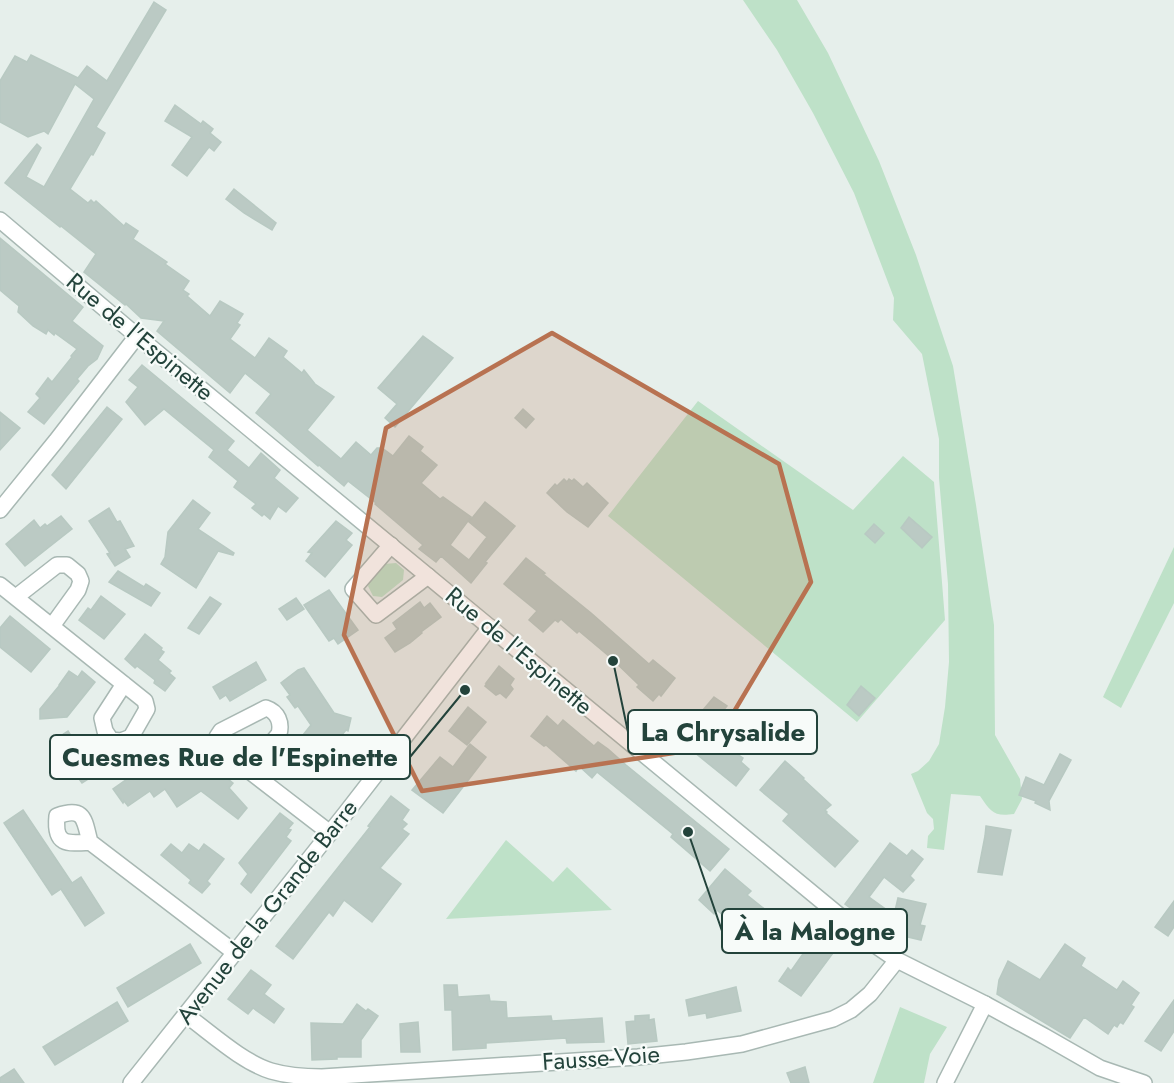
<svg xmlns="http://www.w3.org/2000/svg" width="1174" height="1083" font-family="Jost,sans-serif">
	<rect width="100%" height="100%" fill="#e6efeb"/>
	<!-- green -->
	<g fill="#bee1c8">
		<path d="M743 0H797L828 53 879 161 916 255 953 366 976 505 994 625 995 735 1020 779 1022 799 1014 814C994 817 991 812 980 796L951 794 944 850 927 848 928 836 934 829 933 819 927 813 911 774 918 771 929 761 939 744 945 707 949 662 948 584 939 478V439L922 354 893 320 894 298 854 193 813 113 777 50Z"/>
		<polygon points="698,401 853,510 903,456 934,482 945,620 857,722 608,516"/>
		<polygon points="1174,547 1174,603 1121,708 1103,697"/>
		<polygon points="396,563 404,570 403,580 382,597 373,596 368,586 373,575 384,564"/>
		<polygon points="506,840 553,882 567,867 612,910 446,919"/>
		<polygon points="900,1007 947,1027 930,1054 924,1083 873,1083"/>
	</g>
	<!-- building -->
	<g fill="#bbcac4" stroke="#b8c9c2" stroke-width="1.5">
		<polygon points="154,2 166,10 96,127 105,133 93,155 91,154 70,189 88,203 91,200 94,203 96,201 124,226 126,223 138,231 133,239 167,262 165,264 189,281 183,290 189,294 187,296 210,316 220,301 243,314 237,323 240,325 230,339 255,358 269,338 287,351 283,357 302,373 304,370 315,384 334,397 307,430 341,459 356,442 371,455 377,448 382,448 393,456 409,436 423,447 420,451 437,465 421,483 440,499 443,497 471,517 450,545 469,560 487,537 469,522 485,502 515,526 485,562 487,563 471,583 441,556 436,562 419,549 423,545 375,504 376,503 348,481 344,486 319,465 318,466 274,428 256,413 271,394 261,386 245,373 230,393 157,331 164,321 141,318 126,304 125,305 84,272 96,254 61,226 60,227 5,183 37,144 41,148 26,177 44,187 94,99 75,84 48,134 44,131 28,137 0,122 0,81 15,56 27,62 31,55 78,78 87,66 107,81"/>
		<polygon points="175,105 201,124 203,121 213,129 210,133 221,142 214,151 209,147 187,176 172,165 192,137 165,121"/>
		<polygon points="234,189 276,223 272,230 244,213 226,199"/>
		<polygon points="0,238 83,307 72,321 103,346 97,359 88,366 77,379 79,381 44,424 28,412 40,398 36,394 48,378 52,382 72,357 71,356 77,349 55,333 54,335 48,330 46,334 33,326 18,312 19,306 0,290"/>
		<polygon points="423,336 453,358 395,427 385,418 397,404 378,388"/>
		<polygon points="142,365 234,441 227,450 249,468 261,453 280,470 274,478 298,498 286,512 278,506 270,519 264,514 262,516 252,508 256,504 234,487 238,481 209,457 214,450 164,409 145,425 126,402 138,387 129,380"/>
		<polygon points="107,407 122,419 66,489 52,475"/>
		<polygon points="523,409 534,419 526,428 515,418"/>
		<polygon points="0,412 20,428 0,450"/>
		<polygon points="564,479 567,482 569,479 572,481 574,479 583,487 587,483 608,503 588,527 567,512 547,493 555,484 557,486"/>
		<polygon points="193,500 210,513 198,529 234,553 233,555 218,551 196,588 161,564 165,557 168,532"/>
		<polygon points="109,508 117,522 120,521 134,546 125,549 130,557 115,566 107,554 110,553 89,521"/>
		<polygon points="61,516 72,529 25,566 6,544 34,520 40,528 45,524 47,526"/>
		<polygon points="909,517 932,537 922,548 901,528"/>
		<polygon points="336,521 352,533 346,540 352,545 325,577 306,561 312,553 308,552"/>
		<polygon points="874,524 884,533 875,543 865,534"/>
		<polygon points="526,558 545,573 543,574 591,613 649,664 653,660 675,678 661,696 659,694 653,701 637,687 639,685 610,657 579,631 577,633 561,619 558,622 555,620 543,632 529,620 537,611 504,584"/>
		<polygon points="118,571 144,587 146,584 160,593 151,606 109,582"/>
		<polygon points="329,590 358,630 338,644 334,638 329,641 304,605"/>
		<polygon points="101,596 125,614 104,639 79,620 88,608 91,610"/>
		<polygon points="210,597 221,604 199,634 188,628"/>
		<polygon points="296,598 304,609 287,620 279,609"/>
		<polygon points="420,602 424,608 430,603 441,617 421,632 422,633 410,643 395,652 385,638 397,629 393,623"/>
		<polygon points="10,616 50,649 31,672 0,647 0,628"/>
		<polygon points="145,634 162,648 161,650 164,652 158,660 171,671 169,673 175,678 165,691 154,683 155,680 137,666 135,668 125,659"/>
		<polygon points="256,662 266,680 230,701 226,695 220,699 213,687"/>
		<polygon points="499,666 514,679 510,685 513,689 506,698 500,693 496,695 485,686 487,683 486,683"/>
		<polygon points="304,668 334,713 351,718 348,731 346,730 328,752 327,750 311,768 306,765 296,778 279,765 311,725 298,706 295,708 287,697 290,695 281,683 298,670"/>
		<polygon points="69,671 78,677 82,671 95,682 67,717 40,719 40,709 59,686 59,685"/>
		<polygon points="861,686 875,698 859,716 847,705"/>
		<polygon points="714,697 727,706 709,728 720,737 717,741 743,758 741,762 749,769 736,786 689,748 697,738 686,730"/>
		<polygon points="468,707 486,722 467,745 449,731"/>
		<polygon points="547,716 558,726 563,720 594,746 598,742 608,749 626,765 729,849 710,871 671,837 673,834 597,772 592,778 579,766 576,771 546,745 544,746 531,736"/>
		<polygon points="68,731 75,742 72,743 86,763 88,762 96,774 82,783 77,776 74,778 50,743"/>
		<polygon points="470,744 486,757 443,813 412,790 440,757 453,767"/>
		<polygon points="168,748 189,766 197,754 233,783 229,788 247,808 238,819 201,791 177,807 165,789 154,797 150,791 128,806 124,801 123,803 113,789 164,753"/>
		<polygon points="1060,754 1071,760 1049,801 1050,810 1035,803 1036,801 1019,795 1026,777 1044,785"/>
		<polygon points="785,761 804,778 803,779 831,805 825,810 827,812 826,813 858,841 835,867 783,821 789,814 760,790"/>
		<polygon points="391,796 409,810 402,820 407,824 402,829 409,834 380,868 401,884 372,922 344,900 333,916 329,912 293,959 276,946 370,827 368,826"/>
		<polygon points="23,810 72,883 81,877 104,913 85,926 61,889 52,895 4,823"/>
		<polygon points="280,813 293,823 288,829 291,830 286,837 291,841 251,893 241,884 248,874 239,863"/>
		<polygon points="986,826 1011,830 1002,875 978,872 985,836"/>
		<polygon points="890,843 907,856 912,850 923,859 910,876 914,880 903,892 884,877 869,897 894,915 898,898 926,904 920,925 925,926 921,940 895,934 895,936 865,917 864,918 845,904"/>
		<polygon points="171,844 182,853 189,844 199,851 204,844 224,859 207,881 210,884 202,893 189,883 191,880 161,855"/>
		<polygon points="725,869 751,891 747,895 777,919 755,946 736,930 738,929 717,910 714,914 699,900"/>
		<polygon points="1174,901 1174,927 1168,936 1155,927"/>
		<polygon points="819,931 839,945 801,996 779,981 788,968 791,971"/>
		<polygon points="190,944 201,963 128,1007 117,988"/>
		<polygon points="1065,944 1085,958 1081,966 1117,990 1123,981 1139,993 1131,1005 1134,1007 1123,1024 1120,1022 1117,1027 1114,1025 1108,1034 1084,1017 1070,1038 997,994 999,980 1008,961 1040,980"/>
		<polygon points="251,970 271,985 264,994 284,1009 274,1023 253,1008 248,1014 228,999"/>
		<polygon points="444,985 457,985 458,997 489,995 490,1001 506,1002 507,1018 551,1016 552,1021 602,1018 604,1042 567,1043 566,1038 486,1043 486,1048 453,1050 452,1010 445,1010"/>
		<polygon points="736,987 741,1011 707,1018 706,1013 689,1016 686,1000"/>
		<polygon points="1174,1000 1174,1031 1161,1051 1145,1041"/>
		<polygon points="117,1002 128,1021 55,1065 43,1047"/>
		<polygon points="357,1004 366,1011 368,1009 378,1016 361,1040 361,1057 337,1057 337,1059 312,1060 311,1023 343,1024"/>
		<polygon points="649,1015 649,1020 654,1019 657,1041 628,1044 626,1022 635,1021 635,1016"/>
		<polygon points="418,1022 420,1052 401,1052 400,1024"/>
		<polygon points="805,1067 809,1083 791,1083 787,1073"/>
		<polygon points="14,1069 24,1083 0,1083 0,1078"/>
	</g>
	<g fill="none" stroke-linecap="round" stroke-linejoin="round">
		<!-- minor casing -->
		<g stroke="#a8b8b3" stroke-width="18">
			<g id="minor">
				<polyline points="0,220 137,336 875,945 897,960 985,1004 1044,1036 1100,1068 1144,1083"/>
				<polyline points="0,510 56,441 137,336"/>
				<polyline points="391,545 353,589 376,615 428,576"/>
				<polyline points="0,585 145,701 147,709 131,737 121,741 111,740 105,731 102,718 124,684"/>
				<polyline points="16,597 57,565 67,565 78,574 81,581 78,590 52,626"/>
				<path d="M249 770 279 734C282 723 278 712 266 708L221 731 217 737V744L226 753 330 833"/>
				<path d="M90 842C84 820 85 806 57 816 54 845 66 844 90 842L234 952"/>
				<path d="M186 1015C211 1033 242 1062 271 1071 288 1076 305 1077 322 1077L638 1057 686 1052 742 1044 833 1019 851 1010 870 994 897 960"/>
				<polyline points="131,1083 345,814 490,627"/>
				<polyline points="945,1083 985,1004"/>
			</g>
		</g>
		<!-- minor -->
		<use href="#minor" stroke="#fff" stroke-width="15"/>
	</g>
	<!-- marked area -->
	<path fill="#b87251" fill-opacity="0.2" stroke="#b87251" stroke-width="4.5" stroke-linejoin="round" d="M552 333 779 464 811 582 713 747 422 791 344 635 386 428Z"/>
	<g text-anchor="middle" stroke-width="4.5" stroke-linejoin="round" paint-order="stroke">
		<!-- street labels -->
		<g font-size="24" fill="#23433b" stroke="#f7fbf9">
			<text transform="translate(140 337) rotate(40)" y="8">Rue de l'Espinette</text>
			<text transform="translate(519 651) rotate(40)" y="8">Rue de l'Espinette</text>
			<text transform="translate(267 912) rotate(-52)" y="8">Avenue de la Grande Barre</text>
			<text transform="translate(601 1058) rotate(-4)" y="8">Fausse-Voie</text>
		</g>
	</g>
	<!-- callouts -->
	<path fill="none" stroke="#23433b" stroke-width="2" d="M613 661L628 732M465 690L410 757M688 832L722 931"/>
	<g fill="#23433b" stroke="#f7fbf9" stroke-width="2">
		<circle cx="613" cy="661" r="6"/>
		<circle cx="465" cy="690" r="6"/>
		<circle cx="688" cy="832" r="6"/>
	</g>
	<g fill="#f7fbf9" stroke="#23433b" stroke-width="2">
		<rect x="628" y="710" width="189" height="44" rx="6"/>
		<rect x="50" y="735" width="360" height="44" rx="6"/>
		<rect x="722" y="909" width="185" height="44" rx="6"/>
	</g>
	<g font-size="26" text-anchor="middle" font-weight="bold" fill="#23433b">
		<text x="723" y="741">La Chrysalide</text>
		<text x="230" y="766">Cuesmes Rue de l'Espinette</text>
		<text x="815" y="940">À la Malogne</text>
	</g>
</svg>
